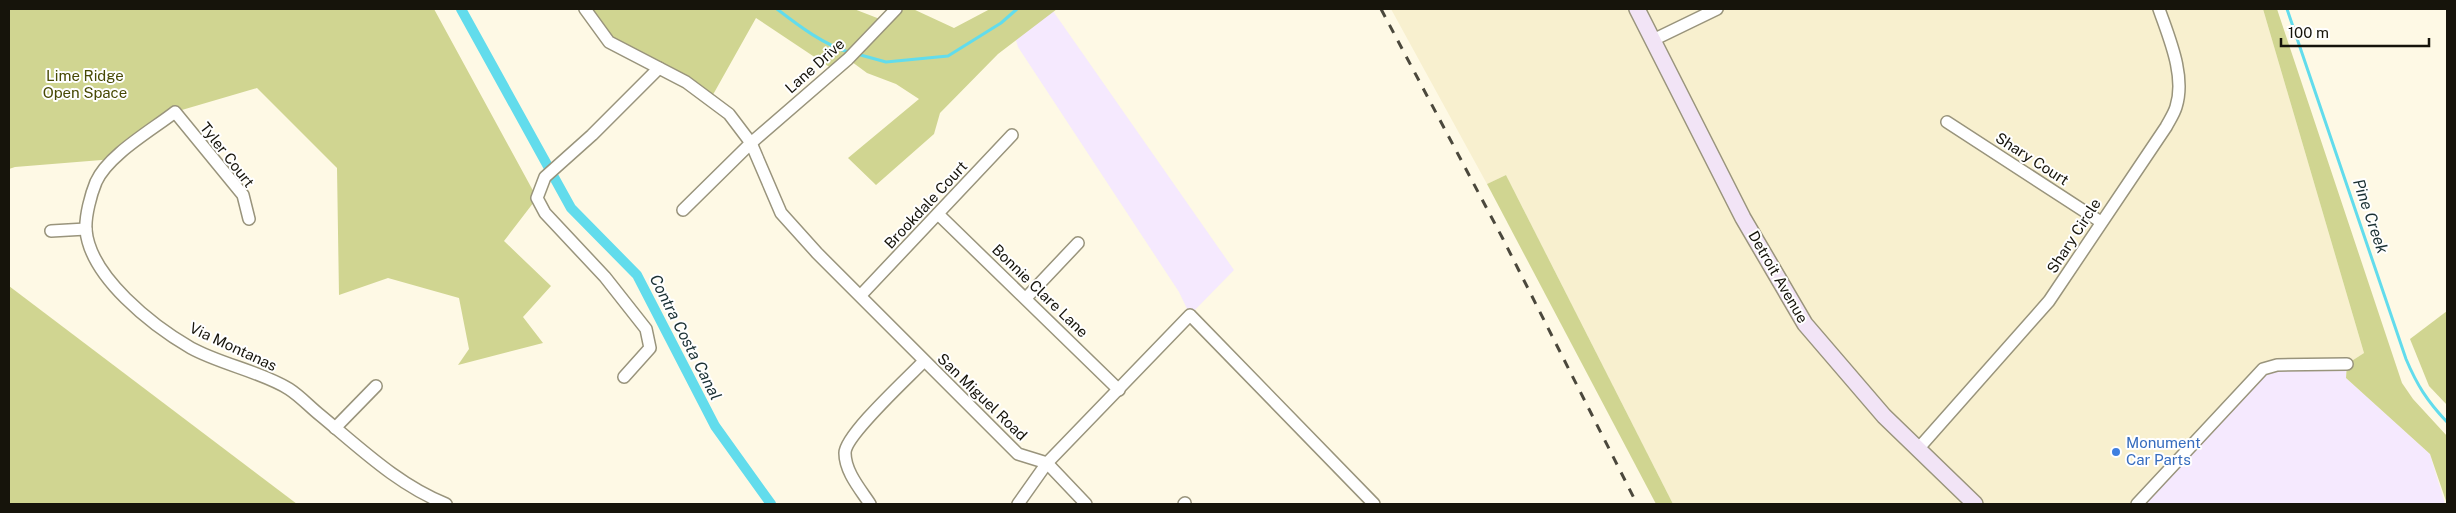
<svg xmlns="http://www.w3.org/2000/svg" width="2456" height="513" font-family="'Public Sans',sans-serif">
	<rect width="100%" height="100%" fill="#fef9e5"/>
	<!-- commercial -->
	<g fill="#f5e9fe">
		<polygon points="1053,11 1234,270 1190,315 1179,292 1018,47 1016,40"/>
		<polygon points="2347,364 2346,378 2430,454 2445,504 2137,504 2263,369"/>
	</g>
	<!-- built -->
	<polygon fill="#f8f0cf" points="1391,9 2263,9 2364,353 2347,364 2269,366 2137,504 1673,504 1506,175 1487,184"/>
	<!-- green -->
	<g fill="#d0d591">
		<polygon points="9,9 434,9 537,198 504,241 551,286 523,317 543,343 458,365 469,349 459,298 388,278 339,295 337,168 257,88 175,112 114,159 15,167 9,169"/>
		<polygon points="585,9 854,9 885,21 896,9 913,9 954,28 990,9 1057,9 998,54 940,113 934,134 876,185 848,158 919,99 896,84 867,73 848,59 834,70 756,18 710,100 609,42"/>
		<polygon points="2263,9 2277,9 2402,383 2413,399 2447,436 2447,504 2430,454 2346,378 2347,364 2364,353"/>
		<polygon points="1506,175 1673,504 1656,504 1487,184"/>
		<polygon points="9,286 297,504 9,504"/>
		<polygon points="2447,311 2447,405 2429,386 2410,339"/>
	</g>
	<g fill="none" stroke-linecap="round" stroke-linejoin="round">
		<!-- stream -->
		<g stroke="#62dcec" stroke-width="3">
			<path d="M777 9C799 26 824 45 851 53"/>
			<path d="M2287 9 2406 359C2417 385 2427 401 2447 422"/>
			<polyline points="857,54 886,62 948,56 1001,23 1017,9"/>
		</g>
		<!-- canal -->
		<polyline stroke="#62dcec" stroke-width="10" points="461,9 571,208 637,275 715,426 771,504"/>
		<!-- street casing -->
		<g stroke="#99947c" stroke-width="14">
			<g id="street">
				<polyline points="585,9 609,42 686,82 729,114 751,143 781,213 817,253 1018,454 1047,463 1086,504"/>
				<polyline points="1653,40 1717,9"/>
				<polyline points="1947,122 2101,222"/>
				<polyline points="683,210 751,143 848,59 896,9"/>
				<polyline points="938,214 1119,390"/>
				<path d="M249 219 243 195 175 112C152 130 108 155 96 182 91 194 85 216 86 230 90 277 153 326 191 348 220 364 262 372 289 389 300 396 310 407 320 415 360 448 398 485 446 504"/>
				<polyline points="51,231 86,229"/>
				<polyline points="861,295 1012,135"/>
				<polyline points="1026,298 1078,243"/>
				<polyline points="624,377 650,348 646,329 605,277 545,213 537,198 545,177 592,135 659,68"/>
				<polyline points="335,428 376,386"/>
				<path d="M1918 449 2049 301 2166 127C2169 121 2174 114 2176 107 2186 76 2169 38 2159 9"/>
				<path d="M870 504C861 490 845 472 845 453 845 435 909 377 924 361"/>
				<polyline points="1018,504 1047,463 1190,315 1374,504"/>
				<polyline points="1184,504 1185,503"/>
				<polyline points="2137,504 2263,369 2277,365 2347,364"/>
			</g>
		</g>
		<!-- secondary casing -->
		<g stroke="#99947c" stroke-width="18">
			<polyline id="secondary" points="1637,9 1743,218 1805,324 1884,416 1975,504"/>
		</g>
		<!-- street -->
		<use href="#street" stroke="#fff" stroke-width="11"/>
		<!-- secondary -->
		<use href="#secondary" stroke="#f2e4f6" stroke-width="15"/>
		<!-- rail -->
		<polyline stroke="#4b483c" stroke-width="3" stroke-dasharray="9 9" stroke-linecap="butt" points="1381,9 1503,239 1637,504"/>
	</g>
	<!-- markers -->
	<circle fill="#3f7fe0" stroke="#fff" stroke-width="2" cx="2116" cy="452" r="5"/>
	<g text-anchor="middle" stroke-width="4" stroke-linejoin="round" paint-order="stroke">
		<!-- street labels -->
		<g font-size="15" fill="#16140b" stroke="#fff">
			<text transform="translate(815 66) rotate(-42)" y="5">Lane Drive</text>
			<text transform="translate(227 155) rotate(52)" y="5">Tyler Court</text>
			<text transform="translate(2032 159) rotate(33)" y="5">Shary Court</text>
			<text transform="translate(926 205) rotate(-47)" y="5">Brookdale Court</text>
			<text transform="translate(2074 236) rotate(-57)" y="5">Shary Circle</text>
			<text transform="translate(1778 277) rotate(60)" y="5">Detroit Avenue</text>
			<text transform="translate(1040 291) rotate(44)" y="5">Bonnie Clare Lane</text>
			<text transform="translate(233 347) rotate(25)" y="5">Via Montanas</text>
			<text transform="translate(982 397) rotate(44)" y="5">San Miguel Road</text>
		</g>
		<!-- park labels -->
		<g font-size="15" fill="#474904" stroke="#fff">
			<text x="85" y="81">Lime Ridge<tspan x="85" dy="17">Open Space</tspan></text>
		</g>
		<!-- shop labels -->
		<g font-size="15" fill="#366cbe" stroke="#fff" text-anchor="start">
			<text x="2126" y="448">Monument<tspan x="2126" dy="17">Car Parts</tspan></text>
		</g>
		<!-- water labels -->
		<g font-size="16" font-style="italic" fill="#1a3033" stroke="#fff">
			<text transform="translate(2371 216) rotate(71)" y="6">Pine Creek</text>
			<text transform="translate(686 337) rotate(63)" y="6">Contra Costa Canal</text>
		</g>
	</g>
	<!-- border -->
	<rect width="2456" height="513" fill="none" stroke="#16140b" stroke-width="20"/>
	<!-- scale -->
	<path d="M2281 38v8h148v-8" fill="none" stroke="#16140b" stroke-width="2.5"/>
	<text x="2288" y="38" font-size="15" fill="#16140b" stroke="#ffffff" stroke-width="4" paint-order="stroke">100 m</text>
</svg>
